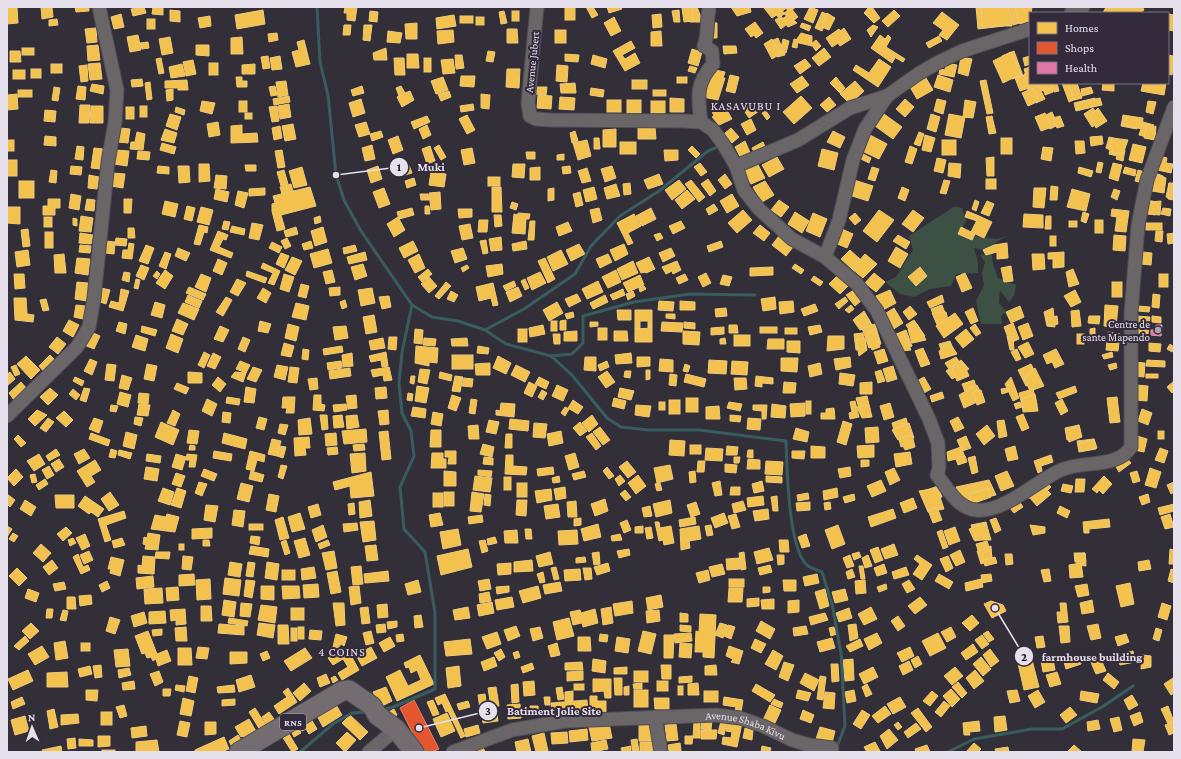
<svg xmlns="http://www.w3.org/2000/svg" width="1181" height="759" font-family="'Crimson Pro',serif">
	<rect width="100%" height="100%" fill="#332f38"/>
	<!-- green -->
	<g fill="#3c5143">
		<polygon points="955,206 962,208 966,221 958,234 997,239 1006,236 984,250 974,248 978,262 978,273 956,274 951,286 930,289 914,297 900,294 885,282 896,277 913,250 909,236"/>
		<polygon points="992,253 993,264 998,278 1016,285 1014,295 1009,302 1000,290 999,303 1006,312 1001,316 1002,324 981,324 976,301 984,285 982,273 985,262 980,255"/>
	</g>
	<!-- homes -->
	<g fill="#f2c14e" stroke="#eeca7d">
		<polygon points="17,7 18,23 7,24 7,8"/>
		<polygon points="41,7 52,7 53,17 42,19"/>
		<polygon points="75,7 89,7 89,11 76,12"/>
		<polygon points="144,7 146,13 133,16 131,9"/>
		<polygon points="153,7 163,8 163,15 152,14"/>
		<polygon points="345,7 357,7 355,21 347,20 347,13 344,13"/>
		<rect x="565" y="7" width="10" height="13"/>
		<polygon points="586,7 593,7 598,15 592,18"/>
		<polygon points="607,7 621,7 622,9 609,13"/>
		<polygon points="691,7 697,7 703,22 690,22 685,9"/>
		<polygon points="692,7 693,21 684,22 682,8"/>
		<polygon points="731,7 750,7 751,12 737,16"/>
		<polygon points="765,7 773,7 778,14 772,18 764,8"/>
		<polygon points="770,7 779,7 785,14 778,17"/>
		<polygon points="777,7 788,7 781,12"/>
		<polygon points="785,7 796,7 789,12"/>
		<polygon points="810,7 818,10 813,23 804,19"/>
		<polygon points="869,7 872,7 880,18 874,23 864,13"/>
		<polygon points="976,7 1002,7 1004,26 978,29"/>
		<polygon points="981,7 1009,7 1012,26 982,26"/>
		<polygon points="1008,7 1026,7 1030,20 1013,25"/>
		<polygon points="1015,7 1032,7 1030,22 1020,24"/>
		<polygon points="1106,7 1140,7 1144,9 1142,13 1103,13"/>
		<polygon points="791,8 798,17 791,22 784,13"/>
		<polygon points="170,10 180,11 180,22 170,21"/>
		<polygon points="263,10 265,24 237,29 235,15"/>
		<polygon points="679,10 680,22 674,22 672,11"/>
		<polygon points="894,10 900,16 888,27 882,21"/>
		<polygon points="370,11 378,12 377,22 369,21"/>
		<polygon points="504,11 507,23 501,24 499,12"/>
		<rect x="512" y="11" width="7" height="10"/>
		<polygon points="822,12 829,15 822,31 815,28"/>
		<polygon points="942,12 959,25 947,40 939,35 943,30 933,23"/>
		<polygon points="827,13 835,18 829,30 822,27"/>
		<polygon points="121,14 124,27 114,29 111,17"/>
		<polygon points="661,14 662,27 653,28 652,15"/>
		<polygon points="1169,14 1174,15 1174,31 1168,30"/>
		<polygon points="454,15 456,26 437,29 436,18"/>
		<polygon points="788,15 797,23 788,27 782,19"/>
		<polygon points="210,16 211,26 200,28 198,18"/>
		<rect x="460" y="16" width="13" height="7"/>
		<polygon points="781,16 787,24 781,29 775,20"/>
		<rect x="476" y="17" width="8" height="8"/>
		<polygon points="614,17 621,31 611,36 604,23"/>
		<polygon points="57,19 58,25 49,26 49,20"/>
		<rect x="147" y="19" width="8" height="10"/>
		<polygon points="705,22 717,23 717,38 705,38"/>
		<polygon points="755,22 763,33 756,38 754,35 751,37 745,29"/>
		<polygon points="417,23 417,39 406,39 405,24"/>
		<polygon points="802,23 811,26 809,31 800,27"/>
		<polygon points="344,25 351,25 350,35 343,35"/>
		<polygon points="364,25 372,25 370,41 363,40"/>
		<polygon points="873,25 878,27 871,37 867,30"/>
		<polygon points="96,28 97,42 87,43 85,29"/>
		<polygon points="844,28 851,39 840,46 833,37"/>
		<polygon points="507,29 517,29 518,43 507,43"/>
		<polygon points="839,29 846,38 832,47 826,38"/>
		<polygon points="453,30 454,42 438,44 437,31"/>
		<rect x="555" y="30" width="11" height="13"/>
		<polygon points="388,31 402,33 400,43 387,42"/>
		<polygon points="661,31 662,46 651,46 651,32"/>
		<polygon points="277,33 278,40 269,42 268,34"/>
		<polygon points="801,33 812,36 812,46 795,42"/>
		<polygon points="138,35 141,50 130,52 127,37"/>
		<polygon points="880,35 885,39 879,48 895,58 892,63 871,48"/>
		<polygon points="888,35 891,38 886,47 905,59 903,62 879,48"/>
		<polygon points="939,36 942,41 929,48 926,43"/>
		<polygon points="170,37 173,53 162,55 159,39"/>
		<polygon points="242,37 243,54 231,54 231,38"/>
		<polygon points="778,38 785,55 777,57 769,42"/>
		<polygon points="772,39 780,54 772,59 764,44"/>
		<polygon points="783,39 789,41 786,53 780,52"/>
		<polygon points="794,39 798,40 797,48 792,47"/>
		<polygon points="304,40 310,64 296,67 292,52 299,50 297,42"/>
		<polygon points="816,40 821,46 816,51 811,44"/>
		<polygon points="631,41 635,48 622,55 625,59 635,53 640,63 625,71 613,51"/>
		<polygon points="148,42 149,48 142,49 140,43"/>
		<polygon points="98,45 100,60 88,61 87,46"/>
		<polygon points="196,45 209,45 209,56 196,55"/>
		<polygon points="723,46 736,46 737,53 724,54"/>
		<rect x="22" y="48" width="12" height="7"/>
		<polygon points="386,48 387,60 374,60 373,53"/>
		<polygon points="824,48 831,57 819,66 812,58"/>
		<polygon points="692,49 702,52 698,66 688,63"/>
		<polygon points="10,51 20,51 21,62 10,62"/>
		<polygon points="488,51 495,52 493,62 486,61"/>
		<polygon points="1014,51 1023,76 1012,79 1002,56"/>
		<polygon points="1011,52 1021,74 1003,83 993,61"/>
		<polygon points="407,54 418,54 419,68 407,68"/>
		<polygon points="565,54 579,55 578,62 565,61"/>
		<polygon points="455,55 462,55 464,68 456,69"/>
		<polygon points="593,55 607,59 605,68 591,64"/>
		<polygon points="1168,55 1174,56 1172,75 1168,74"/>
		<polygon points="268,56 270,68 263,69 261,57"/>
		<polygon points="280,56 282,69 272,70 270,58"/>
		<polygon points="1030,56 1030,64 1025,66 1023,58"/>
		<polygon points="961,57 972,59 968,76 958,73"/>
		<polygon points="161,58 164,73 159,74 156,59"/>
		<polygon points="394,58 404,58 405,75 395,75"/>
		<rect x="424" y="58" width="7" height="14"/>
		<polygon points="453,59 455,73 443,74 441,60"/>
		<polygon points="805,59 811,66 800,74 794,66"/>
		<polygon points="879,59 891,67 878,87 853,70 856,65 869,73"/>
		<polygon points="193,60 196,74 186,76 183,62"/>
		<polygon points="100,63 102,79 90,80 88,64"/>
		<rect x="209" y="63" width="9" height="12"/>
		<polygon points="946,63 957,65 954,77 939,74 940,69 945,70"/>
		<rect x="51" y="64" width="11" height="9"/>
		<polygon points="182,64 185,76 171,78 169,67"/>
		<polygon points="255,64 255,74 242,74 242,65"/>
		<polygon points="87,65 88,81 81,82 79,66"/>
		<polygon points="557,65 568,66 567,82 556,81"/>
		<polygon points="690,66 697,68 695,73 688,71"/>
		<polygon points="1030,67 1030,81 1028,82 1024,69"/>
		<rect x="31" y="69" width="10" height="9"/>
		<polygon points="507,69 520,69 519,88 506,87"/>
		<polygon points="710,69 725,72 723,78 725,78 718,100 703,97"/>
		<rect x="13" y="70" width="12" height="9"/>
		<polygon points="1030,73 1030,83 1037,83 1038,85 1028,90 1024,74"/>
		<polygon points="730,75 739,77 735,93 726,91"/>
		<polygon points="938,75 953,80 950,92 934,87"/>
		<polygon points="1025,75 1029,88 1020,91 1015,78"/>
		<polygon points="461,76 475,76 474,87 460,86"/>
		<polygon points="802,76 809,85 797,93 790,84"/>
		<polygon points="236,77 242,77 242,81 247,81 247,87 237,87"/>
		<polygon points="443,77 448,90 436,94 431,81"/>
		<rect x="677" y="77" width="10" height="6"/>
		<polygon points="836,77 845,88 840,93 830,83"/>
		<polygon points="926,78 933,90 917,99 910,87"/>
		<polygon points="142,79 143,86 132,87 131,80"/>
		<polygon points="187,80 188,90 178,90 178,88 165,88 165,81"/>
		<rect x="632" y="80" width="15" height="9"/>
		<polygon points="986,80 993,113 987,114 980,81"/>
		<polygon points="286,81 288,95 278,97 276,82"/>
		<polygon points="855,81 864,91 850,104 840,94"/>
		<polygon points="150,82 152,99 147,100 145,83"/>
		<polygon points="575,83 576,93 561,93 560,84"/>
		<polygon points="1041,83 1057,83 1059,91 1054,92 1053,89 1044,92"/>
		<polygon points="1044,83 1050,83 1053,92 1045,95 1044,90 1038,92 1035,86"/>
		<polygon points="1062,83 1070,83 1076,99 1069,102"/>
		<polygon points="1068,83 1077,83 1082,98 1074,100"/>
		<polygon points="1103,83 1114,83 1114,91 1102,90"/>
		<polygon points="1143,83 1166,83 1164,95 1141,91"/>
		<polygon points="92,84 104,86 103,94 90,91"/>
		<polygon points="1038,85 1045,99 1036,103 1030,90"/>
		<polygon points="78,86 86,87 85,100 76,99"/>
		<polygon points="275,86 277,95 271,96 269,87"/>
		<polygon points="362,86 364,93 353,96 351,90"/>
		<polygon points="401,86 405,93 410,91 414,100 402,107 397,97 399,96 396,88"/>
		<polygon points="54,87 60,88 58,101 52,100"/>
		<polygon points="536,87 547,87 546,95 535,94"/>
		<polygon points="1091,87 1093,93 1082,96 1081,89"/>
		<polygon points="591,88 604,90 603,97 590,95"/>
		<polygon points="1033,88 1039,101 1028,106 1022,93"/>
		<polygon points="173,89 173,100 167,101 166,90"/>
		<rect x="18" y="90" width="14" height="7"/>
		<rect x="653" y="90" width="13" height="6"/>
		<polygon points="449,91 451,97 441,101 438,94"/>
		<polygon points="17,94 18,109 7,110 7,95"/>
		<polygon points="481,94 490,95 489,109 481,108"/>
		<polygon points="538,95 552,96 551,109 537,108"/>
		<polygon points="289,96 290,102 274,105 273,99"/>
		<polygon points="801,96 812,108 794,124 783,112"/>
		<polygon points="560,97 575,98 574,110 559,109"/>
		<polygon points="829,97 836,105 827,112 820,105"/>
		<polygon points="670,98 684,99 684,112 670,112"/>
		<polygon points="1095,98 1096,106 1076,111 1074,103"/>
		<polygon points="1100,98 1102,105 1078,110 1077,103"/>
		<polygon points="361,99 365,113 353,117 349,103"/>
		<polygon points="905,99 914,107 905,117 896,109"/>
		<polygon points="937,99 946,101 943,114 934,111"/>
		<rect x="607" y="100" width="14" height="12"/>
		<rect x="627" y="100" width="14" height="13"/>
		<polygon points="965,100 976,102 973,118 963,117"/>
		<polygon points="202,101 215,103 212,114 200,111"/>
		<rect x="239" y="101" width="8" height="11"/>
		<rect x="651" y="101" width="14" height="12"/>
		<polygon points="1148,101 1156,102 1153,114 1146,112"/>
		<polygon points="753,102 759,111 749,118 743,109"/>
		<polygon points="289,104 291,117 280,119 278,106"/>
		<polygon points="473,104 474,110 461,112 460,106"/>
		<polygon points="80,105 90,105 89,123 79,123"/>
		<polygon points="724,105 732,119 719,125 712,117 714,116 712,111"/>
		<polygon points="91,106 103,106 103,123 90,123"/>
		<rect x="140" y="106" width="7" height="11"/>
		<polygon points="277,106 279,121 272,122 269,107"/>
		<rect x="126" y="107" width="8" height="12"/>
		<polygon points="176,107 185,110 184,115 175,112"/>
		<polygon points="1093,108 1102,121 1092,127 1084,114"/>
		<polygon points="1098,108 1107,121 1096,128 1090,116"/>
		<polygon points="45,110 56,111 55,122 44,121"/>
		<polygon points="766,111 770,117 767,120 762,113"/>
		<polygon points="1052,112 1058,125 1050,129 1044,116"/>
		<rect x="245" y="113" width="7" height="6"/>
		<polygon points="1045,113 1052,127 1041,131 1035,117"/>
		<polygon points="170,114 181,117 177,130 166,126"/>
		<polygon points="884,114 902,127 893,139 875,126"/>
		<polygon points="931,114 940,117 936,132 927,129"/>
		<polygon points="949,114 965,117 961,138 945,135"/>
		<polygon points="467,115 475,130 467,134 459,119"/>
		<polygon points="1123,115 1139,118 1137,129 1121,126"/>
		<polygon points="427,116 430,122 414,129 411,122"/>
		<polygon points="992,116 996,133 989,134 986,117"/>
		<polygon points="1060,116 1064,126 1057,128 1053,118"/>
		<polygon points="1128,116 1143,118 1142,129 1125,125 1124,121"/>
		<polygon points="751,119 756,130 747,135 741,124"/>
		<polygon points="218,122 220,135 209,137 207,124"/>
		<polygon points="366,122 370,134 359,137 355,125"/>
		<polygon points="1143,122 1154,125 1150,138 1139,135"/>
		<polygon points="293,124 296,139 285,141 282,126"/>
		<polygon points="242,125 242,134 257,133 258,142 231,143 231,126"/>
		<polygon points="427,125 431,135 423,139 419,129"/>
		<polygon points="1146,125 1151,129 1156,126 1155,140 1144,138"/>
		<polygon points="280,126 282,138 274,140 272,128"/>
		<polygon points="638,127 655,127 656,139 638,139"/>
		<polygon points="120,128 130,129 128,143 118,142"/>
		<polygon points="731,128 739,137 732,143 724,134"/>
		<polygon points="165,129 177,133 174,143 161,140"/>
		<polygon points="616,129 616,147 603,147 603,130"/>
		<polygon points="381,131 383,137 372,141 370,134"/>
		<polygon points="575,131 578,141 572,143 570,133"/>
		<polygon points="833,131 845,137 840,148 827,142"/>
		<polygon points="137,132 145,134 143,150 130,149 131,142 135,142"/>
		<polygon points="919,132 924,134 920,146 914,144"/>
		<polygon points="870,135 887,144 879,159 862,151"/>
		<polygon points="925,135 935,138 931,152 922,150"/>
		<polygon points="45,136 56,137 56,146 44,145"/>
		<polygon points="398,136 403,150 393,154 388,140"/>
		<polygon points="1102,136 1103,144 1091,146 1090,137"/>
		<polygon points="1109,137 1121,140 1119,148 1125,150 1123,161 1116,159 1117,156 1109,154 1110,150 1106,148"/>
		<polygon points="594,138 599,138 600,149 594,149"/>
		<rect x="1001" y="138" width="11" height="16"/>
		<polygon points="1112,138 1128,140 1123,154 1113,153 1112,148 1110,148"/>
		<rect x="7" y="140" width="7" height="11"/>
		<polygon points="587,140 591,156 578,160 573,143"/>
		<rect x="942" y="140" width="14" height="15"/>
		<polygon points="745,141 751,155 742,160 735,147"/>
		<polygon points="1075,141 1084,141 1085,153 1076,154"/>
		<rect x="620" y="142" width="16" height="12"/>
		<polygon points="763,142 766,149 755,154 752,148"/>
		<polygon points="162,143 176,147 174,154 160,150"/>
		<polygon points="1133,144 1146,147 1142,163 1129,160"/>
		<polygon points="372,145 375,159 365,161 362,148"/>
		<polygon points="439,145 446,157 441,160 434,148"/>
		<polygon points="77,146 84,147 83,160 75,159"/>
		<polygon points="430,146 435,161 427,164 422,149"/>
		<polygon points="692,146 700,154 696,158 688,150"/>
		<polygon points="910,146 917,149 912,164 905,162"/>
		<polygon points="1043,147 1053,148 1051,161 1041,159"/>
		<polygon points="94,148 103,149 100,169 91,168"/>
		<polygon points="472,148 475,163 464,165 461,150"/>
		<polygon points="822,149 838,153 834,170 818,166"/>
		<polygon points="116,150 129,151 127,166 114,164"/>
		<polygon points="282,150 285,167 278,168 275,151"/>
		<polygon points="664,150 678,150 678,160 665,161"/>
		<polygon points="138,151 150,152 149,160 137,159"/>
		<polygon points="526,152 535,152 535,159 527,159"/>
		<polygon points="859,152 871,158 869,163 857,157"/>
		<polygon points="564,154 564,160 557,160 557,155"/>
		<polygon points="1160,156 1167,158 1166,163 1173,164 1171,173 1158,170"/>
		<polygon points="777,157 784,169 769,177 762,165"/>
		<polygon points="994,157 994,176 987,176 986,158"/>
		<polygon points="937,158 946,160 943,173 934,171"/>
		<rect x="7" y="160" width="10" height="16"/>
		<polygon points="756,161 765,178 751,184 742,168"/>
		<polygon points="1098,162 1103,163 1101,173 1096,172"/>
		<polygon points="700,163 707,172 701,176 694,167"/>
		<polygon points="949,163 961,164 960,178 948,176"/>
		<polygon points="1113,163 1122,165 1118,181 1109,178"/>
		<polygon points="199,164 209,164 210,181 199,182"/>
		<polygon points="513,164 525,164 524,178 512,177"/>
		<polygon points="245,165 256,165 256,171 246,171"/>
		<polygon points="409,165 412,173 402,176 400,168"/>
		<polygon points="71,166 82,167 81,175 70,174"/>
		<polygon points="158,166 169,167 169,174 157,173"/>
		<polygon points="178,166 189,166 190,182 179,183"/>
		<polygon points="378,166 382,179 371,183 367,170"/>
		<polygon points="570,166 571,173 563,174 562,167"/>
		<polygon points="612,166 616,178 605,182 601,169"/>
		<polygon points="302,167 307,185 294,188 289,171"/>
		<polygon points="540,167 540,180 530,180 530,168"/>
		<polygon points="872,167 879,169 875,181 868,179"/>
		<polygon points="1079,167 1093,171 1091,177 1078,173"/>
		<polygon points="1125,167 1136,170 1135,176 1123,173"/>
		<polygon points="587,168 591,181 582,183 578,171"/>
		<polygon points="51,170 57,171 56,183 49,182"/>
		<polygon points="284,170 288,184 281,186 277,172"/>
		<polygon points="1138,170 1145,172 1142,183 1135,181"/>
		<polygon points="431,172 446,174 444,187 429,185"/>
		<polygon points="113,173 125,174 123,188 111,186"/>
		<polygon points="1155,173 1163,176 1159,191 1150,189"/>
		<polygon points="659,174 663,184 648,189 644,180"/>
		<polygon points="725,174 732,184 725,189 718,180"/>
		<polygon points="89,175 99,177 97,189 88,188"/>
		<polygon points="216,175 227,176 226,189 214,188"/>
		<polygon points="1159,175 1166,178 1164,193 1152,191 1154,180"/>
		<rect x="488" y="177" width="12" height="9"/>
		<polygon points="414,178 416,185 407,188 405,181"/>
		<polygon points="708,179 716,191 710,196 701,184"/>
		<rect x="986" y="179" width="10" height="10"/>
		<polygon points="679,180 686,189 672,200 665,190"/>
		<polygon points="691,180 705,197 699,202 685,184"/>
		<polygon points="854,180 873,186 868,201 849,195"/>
		<polygon points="944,180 950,181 946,194 940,193"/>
		<rect x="19" y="181" width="15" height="17"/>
		<polygon points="765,181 774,195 762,202 753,187"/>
		<polygon points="630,183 631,194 624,195 623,184"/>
		<polygon points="1169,183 1174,184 1174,199 1166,197"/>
		<polygon points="1169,183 1174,183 1174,200 1168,199"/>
		<polygon points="291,184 293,191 282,194 280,187"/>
		<polygon points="616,184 620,196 607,199 604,188"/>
		<polygon points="1051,186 1058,187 1057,200 1050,200"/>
		<polygon points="310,187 316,206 281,215 285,229 277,231 272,211 272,204 275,203 273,196"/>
		<polygon points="492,187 501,187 502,212 492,212"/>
		<polygon points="594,187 597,199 586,202 583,190"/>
		<polygon points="902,187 909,190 905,201 898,198"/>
		<polygon points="265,188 265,195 249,196 249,189"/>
		<polygon points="384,188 390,204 379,208 373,192"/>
		<polygon points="554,188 554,200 548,201 548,189"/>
		<polygon points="1034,188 1046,188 1044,208 1033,207"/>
		<polygon points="216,189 229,192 227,202 214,199"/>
		<polygon points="1072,189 1090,194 1086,211 1067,207"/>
		<polygon points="1114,189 1120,191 1117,200 1111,197"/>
		<polygon points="687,190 695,199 682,209 675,200"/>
		<polygon points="238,191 248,193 244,208 235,205"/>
		<polygon points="440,192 441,209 431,210 429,193"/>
		<polygon points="580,192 583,205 576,207 573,194"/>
		<polygon points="71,194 81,196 79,210 69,208"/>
		<polygon points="420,194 428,194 429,200 421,200"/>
		<polygon points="732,194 739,206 727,213 720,201"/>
		<polygon points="48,199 60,199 60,208 55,208 55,215 43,215 43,206 48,206"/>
		<polygon points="87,199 95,200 94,211 85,210"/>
		<polygon points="124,199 132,199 131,213 124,213"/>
		<polygon points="779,200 789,207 781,217 771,210"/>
		<polygon points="975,200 979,202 976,211 972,209"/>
		<polygon points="1147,200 1157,202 1155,215 1145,213"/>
		<polygon points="165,201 178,204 175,217 162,214"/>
		<polygon points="987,201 994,204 989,216 981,213"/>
		<polygon points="1161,201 1160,215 1147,214 1150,202"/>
		<polygon points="512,202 518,204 516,210 510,208"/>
		<polygon points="714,204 718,210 709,215 706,209"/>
		<polygon points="187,206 195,208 192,221 184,219"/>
		<polygon points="425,206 429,206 430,214 425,214"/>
		<polygon points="7,207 20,207 20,224 7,223"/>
		<polygon points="201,207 213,210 209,225 197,222"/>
		<polygon points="412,208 414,215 399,219 397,212"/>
		<polygon points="599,208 602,220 593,223 590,210"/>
		<polygon points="651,208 656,219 642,226 636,216"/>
		<polygon points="1163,208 1171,209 1170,216 1161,214"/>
		<polygon points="458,209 472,209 472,217 459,218"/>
		<polygon points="1112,209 1129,211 1126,232 1115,231 1117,217 1111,216"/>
		<polygon points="743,210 752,220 737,233 728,223"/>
		<polygon points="879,210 894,220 877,242 863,231"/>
		<polygon points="913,210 924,218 913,232 902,224"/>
		<polygon points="967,211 979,216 977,221 965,217"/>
		<polygon points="795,212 809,221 802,233 788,224"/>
		<polygon points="1083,212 1089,214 1086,223 1081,221"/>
		<polygon points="518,213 530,214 529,219 526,219 525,234 512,233 514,214 518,215"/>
		<polygon points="813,213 827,219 820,237 806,231"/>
		<polygon points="855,213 861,220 855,225 849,218"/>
		<polygon points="634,214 641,226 628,233 633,243 628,245 617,223"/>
		<polygon points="1024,214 1043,215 1043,228 1023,227"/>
		<polygon points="494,215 501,215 502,226 495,227"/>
		<polygon points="81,216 93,218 91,232 79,231"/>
		<polygon points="320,216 321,222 315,224 314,218"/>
		<polygon points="979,216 992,222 984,238 971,232"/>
		<polygon points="1046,216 1051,216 1051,229 1045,229"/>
		<rect x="44" y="217" width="8" height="10"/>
		<polygon points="398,217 405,230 394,237 387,224"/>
		<polygon points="73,218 77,219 77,226 73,225"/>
		<polygon points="479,220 488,220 487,232 478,232"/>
		<rect x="1095" y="220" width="8" height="13"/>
		<polygon points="224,221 230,222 228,230 222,229"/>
		<polygon points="530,221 535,221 534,240 528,240"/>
		<polygon points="681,221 685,228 673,234 669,226"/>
		<rect x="1069" y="221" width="8" height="6"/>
		<polygon points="568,222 572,231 559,236 556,227"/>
		<polygon points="252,223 263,225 259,240 249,238"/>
		<rect x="1146" y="223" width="16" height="7"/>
		<polygon points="470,224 473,238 462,240 459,226"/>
		<polygon points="199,225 208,227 207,233 204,232 200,245 194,244"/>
		<polygon points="760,225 770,233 764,241 753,233"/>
		<polygon points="232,226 245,229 244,235 230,232"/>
		<polygon points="296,227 298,234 286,237 284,231"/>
		<polygon points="323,227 327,242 315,246 311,231"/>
		<polygon points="961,227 975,234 972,240 958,234"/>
		<polygon points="128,228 134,228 135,238 128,238"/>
		<polygon points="28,229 30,246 23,247 21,230"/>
		<polygon points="842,229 853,234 847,248 835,243"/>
		<polygon points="218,231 228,235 226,240 223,239 219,247 233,253 231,258 210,250"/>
		<polygon points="1156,231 1163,231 1162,242 1155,241"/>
		<rect x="45" y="232" width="8" height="16"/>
		<polygon points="80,233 93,235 91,244 79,243"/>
		<polygon points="660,233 663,238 657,241 654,235"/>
		<polygon points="1174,233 1174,243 1168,244 1167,234"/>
		<polygon points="898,235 910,242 906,249 893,241"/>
		<polygon points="1114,235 1126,236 1125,251 1113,250"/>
		<polygon points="779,236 793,247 786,256 772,245"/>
		<rect x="1050" y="236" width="6" height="10"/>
		<polygon points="501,237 502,250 491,251 489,239"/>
		<polygon points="116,238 127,239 126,246 115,245"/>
		<polygon points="287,238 291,246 285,249 281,241"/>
		<polygon points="486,240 488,253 483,254 480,241"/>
		<polygon points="106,241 115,242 114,254 105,253"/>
		<polygon points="311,241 313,248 304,250 302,244"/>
		<polygon points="413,241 418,251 404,258 399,248"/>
		<polygon points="526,241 527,249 513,251 512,244"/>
		<polygon points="721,241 723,247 709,252 707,246"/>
		<polygon points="272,242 282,247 279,253 269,248"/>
		<polygon points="129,243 134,244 132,259 122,258 123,250 128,250"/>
		<polygon points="1007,243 1008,258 997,259 997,252 986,255 983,250 994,245"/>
		<polygon points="579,244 585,254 571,261 566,250"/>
		<polygon points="624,244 628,254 615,261 610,250"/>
		<polygon points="80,245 91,246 90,253 79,252"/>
		<polygon points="146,245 154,248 148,264 139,261"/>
		<polygon points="355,245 357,251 344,254 343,248"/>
		<polygon points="896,247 908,254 900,268 888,261"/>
		<polygon points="178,248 190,253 186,261 175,256"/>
		<polygon points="463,248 467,259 455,263 451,251"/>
		<polygon points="671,248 675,256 663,262 659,253"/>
		<polygon points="328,249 332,263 314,268 310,254"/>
		<polygon points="28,250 30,265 17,267 15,252"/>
		<polygon points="561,250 568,264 553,271 547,257"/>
		<polygon points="850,250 861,260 852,269 841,259"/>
		<polygon points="165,252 171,254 166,269 159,266"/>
		<polygon points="365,252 367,260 349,264 347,257"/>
		<polygon points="1064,252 1064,267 1053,268 1053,259 1048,259 1048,253"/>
		<polygon points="1142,252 1152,253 1151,265 1141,264"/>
		<polygon points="281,253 289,256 284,268 276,264"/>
		<polygon points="64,254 66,273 55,273 54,255"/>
		<polygon points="419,254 425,268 415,273 408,260"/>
		<polygon points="608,254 612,262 600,268 596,259"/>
		<polygon points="865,254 877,264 863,278 852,269"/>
		<polygon points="1032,254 1044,254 1045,269 1033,270"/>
		<polygon points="292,257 302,261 295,275 285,270"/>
		<polygon points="649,257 655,269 646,273 645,272 641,273 636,263"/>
		<polygon points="77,258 90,259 88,275 75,273"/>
		<polygon points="545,258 555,279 548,283 538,261"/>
		<polygon points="218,259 227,263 222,275 213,271"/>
		<polygon points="633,261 638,273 622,280 617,269"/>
		<polygon points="677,261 681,270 673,274 672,271 666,274 662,267"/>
		<polygon points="263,263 280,271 274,285 268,283 273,273 261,268"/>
		<polygon points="363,264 367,276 355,280 351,267"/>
		<polygon points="502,264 503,274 488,277 486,266"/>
		<polygon points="795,264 804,270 801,274 792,268"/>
		<polygon points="141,265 149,268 144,280 136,276"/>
		<polygon points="467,265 469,268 463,272 461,268"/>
		<polygon points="1011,266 1013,281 1004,282 1001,268"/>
		<polygon points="773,267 773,275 750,276 750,268"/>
		<polygon points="920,267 927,276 916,286 908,277"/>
		<polygon points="428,269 432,274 422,282 418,277"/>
		<polygon points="1073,269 1079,284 1069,287 1066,272"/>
		<polygon points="165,270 173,276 165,289 156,283"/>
		<polygon points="332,270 335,282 326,284 323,272"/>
		<polygon points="616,270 621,282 608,288 602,277"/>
		<polygon points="157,271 160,274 157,279 153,276"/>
		<polygon points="247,271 267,278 265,283 246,276"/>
		<polygon points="124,272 130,273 129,282 122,280"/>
		<polygon points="540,272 546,283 532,290 527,278"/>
		<polygon points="706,273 711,283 703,287 698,277"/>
		<polygon points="874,273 885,282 876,292 865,283"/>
		<polygon points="965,273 972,288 962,292 956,277"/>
		<polygon points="14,274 24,274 25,288 15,289"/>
		<polygon points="201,274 211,278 206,292 195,287"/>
		<polygon points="284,274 294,277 289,292 280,289"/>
		<polygon points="685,274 688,280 679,284 676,278"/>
		<rect x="1159" y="274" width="9" height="13"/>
		<polygon points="640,275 644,285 628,292 623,283"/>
		<polygon points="723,275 732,277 729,286 720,284"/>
		<polygon points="814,276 823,282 820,286 811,280"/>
		<polygon points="837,276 848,286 840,294 829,284"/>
		<polygon points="429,277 437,286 429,293 421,284"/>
		<polygon points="136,279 140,280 138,289 134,288"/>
		<polygon points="237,279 246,283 238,296 230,292"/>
		<polygon points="525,279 529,288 525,290 521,281"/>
		<polygon points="514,281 516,286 506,291 503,286"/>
		<polygon points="598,281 603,292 587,299 582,289"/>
		<polygon points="77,282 88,283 87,301 75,299"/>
		<polygon points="446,282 451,286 439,299 435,296"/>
		<rect x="1112" y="282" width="10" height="15"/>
		<polygon points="493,283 498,305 493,306 491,298 479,301 476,287"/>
		<polygon points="301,284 309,286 306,298 298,296"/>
		<polygon points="644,286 646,289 640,292 639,288"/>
		<polygon points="189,287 206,294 203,300 186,293"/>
		<polygon points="340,287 340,295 330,296 329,288"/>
		<polygon points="518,287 522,296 510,302 506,292"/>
		<polygon points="101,288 110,290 106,304 97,301"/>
		<polygon points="263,288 271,293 266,303 257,298"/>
		<polygon points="372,288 375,303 361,306 358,290"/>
		<polygon points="121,289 129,291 123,311 109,307 111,301 119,303"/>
		<polygon points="623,289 625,295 613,300 610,295"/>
		<polygon points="854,290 862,300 855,306 846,295"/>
		<polygon points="890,290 896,303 883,310 876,296"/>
		<polygon points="1075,290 1081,302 1071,307 1064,296"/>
		<polygon points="451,291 458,295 454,302 447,299"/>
		<polygon points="633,291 635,296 628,300 626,294"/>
		<polygon points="577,294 581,301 569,307 565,299"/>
		<polygon points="1153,294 1160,295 1159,308 1152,307"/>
		<polygon points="188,295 202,301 199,308 185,302"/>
		<polygon points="605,295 608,302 593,309 590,303"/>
		<polygon points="942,295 944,302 930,308 927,302"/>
		<polygon points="389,296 391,307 382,309 379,297"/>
		<polygon points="226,297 232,300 223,316 216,312"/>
		<polygon points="775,297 776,309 763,311 761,299"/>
		<polygon points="845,297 848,301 839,309 835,304"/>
		<polygon points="14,298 26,298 27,314 34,315 33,322 15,320"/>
		<polygon points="46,299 49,310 43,311 40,300"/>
		<polygon points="345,300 347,307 342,309 340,302"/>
		<polygon points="659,301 674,302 673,311 658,310"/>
		<polygon points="680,301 695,302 695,310 680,310"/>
		<polygon points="793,301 794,312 780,314 779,302"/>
		<polygon points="155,302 165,305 162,318 151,315"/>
		<polygon points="557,302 563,313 549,321 543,310"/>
		<polygon points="183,303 199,309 194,320 178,313"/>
		<polygon points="296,303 309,306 306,320 292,317"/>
		<polygon points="815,304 818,311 804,316 801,309"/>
		<polygon points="76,305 85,306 83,319 74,317"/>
		<polygon points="851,305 854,309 849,313 845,310"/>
		<polygon points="942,305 945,313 940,315 941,318 936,321 931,309"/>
		<polygon points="1105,305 1118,306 1116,327 1104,326"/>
		<polygon points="910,306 917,314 909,320 903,312"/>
		<polygon points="1020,306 1024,317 1011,323 1006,312"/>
		<polygon points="1138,306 1150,307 1149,312 1138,311"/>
		<polygon points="726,308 727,316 716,317 715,309"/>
		<polygon points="894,308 903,323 892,330 883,315"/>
		<polygon points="973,308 978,321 971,324 965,312"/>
		<polygon points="1053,308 1055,327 1047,326 1044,312"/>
		<polygon points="617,310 631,310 631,320 618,320"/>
		<polygon points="635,310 652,310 652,328 648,328 648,321 640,321 640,329 635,329"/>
		<polygon points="1079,310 1081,326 1072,327 1071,311"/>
		<polygon points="864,311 872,325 860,330 853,320"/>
		<polygon points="573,312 574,317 567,319 565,314"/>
		<polygon points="946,312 948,320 938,327 932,313"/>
		<polygon points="864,313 870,321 860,327 855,318"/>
		<polygon points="955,313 963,324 944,338 936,326"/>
		<polygon points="666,314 675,314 675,319 666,318"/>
		<polygon points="374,315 377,332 366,334 363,317"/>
		<polygon points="1057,316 1058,324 1048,326 1047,318"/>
		<polygon points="1089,316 1100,316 1099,324 1088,323"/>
		<polygon points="1137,316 1150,317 1148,334 1136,333"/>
		<polygon points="1152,316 1161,317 1161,323 1152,322"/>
		<polygon points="177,319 188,324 183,335 172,331"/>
		<polygon points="69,320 79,325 73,337 63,331"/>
		<polygon points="566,320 566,330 560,330 560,321"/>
		<polygon points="914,320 925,336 917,342 906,325"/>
		<polygon points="260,321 271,324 268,333 258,331"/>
		<rect x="551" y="321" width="6" height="10"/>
		<polygon points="119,322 127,324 125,334 116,331"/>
		<polygon points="590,322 598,322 598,326 590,327"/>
		<polygon points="662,322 683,323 682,332 661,331"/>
		<polygon points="684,322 695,323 695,329 684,328"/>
		<polygon points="1013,323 1019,339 1010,343 1004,327"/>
		<polygon points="1028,323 1033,336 1023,340 1018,327"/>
		<polygon points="288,324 299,327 296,341 285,338"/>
		<polygon points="875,324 881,344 869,348 862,328"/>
		<polygon points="917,324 926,340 912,343 908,329"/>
		<polygon points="975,324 981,333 976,336 970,328"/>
		<polygon points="543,325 545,334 530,337 529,328"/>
		<polygon points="729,325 737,325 738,333 729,333"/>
		<polygon points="820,325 822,332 810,335 808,327"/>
		<polygon points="142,326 157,330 155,336 141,332"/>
		<polygon points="220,326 229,330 223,342 214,339"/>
		<polygon points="346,326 348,338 335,340 333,327"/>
		<polygon points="724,327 724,334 711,335 711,328"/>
		<rect x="760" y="327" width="17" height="6"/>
		<rect x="598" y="328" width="9" height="12"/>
		<polygon points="652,328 652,342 635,342 635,329"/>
		<rect x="785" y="328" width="12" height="6"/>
		<polygon points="1095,328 1095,339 1090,339 1090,329"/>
		<polygon points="415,329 423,330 422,344 414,343"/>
		<rect x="518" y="329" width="9" height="13"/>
		<polygon points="876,329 880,347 872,350 867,334"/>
		<polygon points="966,329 974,339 963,348 955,338"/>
		<polygon points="906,330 912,346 901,351 894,335"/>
		<polygon points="577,331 577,341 564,341 564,332"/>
		<polygon points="614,331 627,331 628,341 614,341"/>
		<polygon points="683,331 700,332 699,345 683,344"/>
		<polygon points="91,332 100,336 94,349 84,345"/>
		<polygon points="1108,332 1120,334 1118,351 1106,350"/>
		<polygon points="863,333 865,349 856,350 854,334"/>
		<polygon points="171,334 183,339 178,353 166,348"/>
		<polygon points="553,334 560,334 560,344 554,344"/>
		<rect x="1077" y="334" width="7" height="10"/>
		<polygon points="136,335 142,337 138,349 132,347"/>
		<rect x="734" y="335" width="16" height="11"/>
		<polygon points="904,335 911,350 901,351 897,339"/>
		<polygon points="828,336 844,336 844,349 827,351"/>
		<polygon points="1007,336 1013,337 1014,350 1010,350"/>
		<polygon points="57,337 66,344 58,354 49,347"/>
		<polygon points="142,337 148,339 145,351 138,349"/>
		<polygon points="243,337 250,340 245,352 238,349"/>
		<polygon points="389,337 397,337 396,350 388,349"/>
		<polygon points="383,338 385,348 371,350 369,341"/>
		<polygon points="424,338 436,339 435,346 423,345"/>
		<polygon points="467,338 468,346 452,346 451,339"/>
		<polygon points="725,338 726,344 720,344 720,339"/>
		<polygon points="865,338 867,350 859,356 856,340"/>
		<polygon points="768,339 784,339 784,349 767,349"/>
		<polygon points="787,341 800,341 800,353 787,352"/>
		<polygon points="950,341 955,354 944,358 939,344"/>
		<polygon points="1028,342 1034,354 1025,358 1018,347"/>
		<polygon points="284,343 294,346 291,357 281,355"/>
		<polygon points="950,343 957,354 941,359 939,351"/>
		<polygon points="1149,343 1161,344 1160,352 1149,351"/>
		<polygon points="1170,344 1174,347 1172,352 1167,349"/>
		<polygon points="342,346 343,352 324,355 323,349"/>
		<polygon points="416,346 438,348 437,363 429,362 429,366 415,363"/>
		<polygon points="478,346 489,348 488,354 477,353"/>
		<polygon points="923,348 930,364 921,367 915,351"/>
		<polygon points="303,349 309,350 308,360 302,359"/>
		<polygon points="884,349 888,361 878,364 874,352"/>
		<polygon points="1017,349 1021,359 1016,361 1011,352"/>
		<polygon points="1056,349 1064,364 1055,368 1052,362 1047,364 1043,355"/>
		<polygon points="204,352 210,355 204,368 198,365"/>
		<polygon points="386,352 388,366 382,367 381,360 371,362 369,356"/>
		<polygon points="1112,352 1113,357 1104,359 1102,355"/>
		<polygon points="213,353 221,357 215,369 207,366"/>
		<polygon points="352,353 353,366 343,367 342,355"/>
		<polygon points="631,353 632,363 616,364 615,355"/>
		<polygon points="50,355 57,362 45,373 39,366"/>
		<rect x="452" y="355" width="21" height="14"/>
		<polygon points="26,356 40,370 31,379 17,364"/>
		<polygon points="498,356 511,363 506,374 493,368"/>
		<polygon points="585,357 596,357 596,371 584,370"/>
		<polygon points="637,357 650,357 650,366 637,367"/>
		<polygon points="850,357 851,367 836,370 834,359"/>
		<polygon points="956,357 960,363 949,369 945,363"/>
		<polygon points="781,358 798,358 797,372 781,371"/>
		<polygon points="90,359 97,362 92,375 84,371"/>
		<polygon points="660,359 673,360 673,372 659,371"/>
		<polygon points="709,360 727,361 726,374 708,373"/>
		<polygon points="961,360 969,369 952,379 946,371"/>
		<polygon points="1147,360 1165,361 1165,367 1146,366"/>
		<polygon points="240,361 250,365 246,373 236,369"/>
		<polygon points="341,361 342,368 328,370 327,363"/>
		<polygon points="607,361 609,367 600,371 598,365"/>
		<polygon points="732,361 748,362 747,375 731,374"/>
		<polygon points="1134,362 1145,363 1144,377 1133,376"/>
		<polygon points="490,363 490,375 476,375 475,364"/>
		<polygon points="820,363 822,374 810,377 808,366"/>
		<polygon points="1116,363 1117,368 1110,370 1108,365"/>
		<polygon points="107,364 116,365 114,381 105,380"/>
		<polygon points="147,364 157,366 154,381 144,379"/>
		<polygon points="685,364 690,366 688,372 683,371"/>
		<polygon points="964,364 969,376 957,381 952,369"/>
		<polygon points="1031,364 1039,380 1026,386 1018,370"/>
		<polygon points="16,365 20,374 15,376 11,367"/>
		<polygon points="277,365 288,367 285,380 274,377"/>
		<polygon points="516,365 530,372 525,382 511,375"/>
		<polygon points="893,366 897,379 887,382 883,369"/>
		<polygon points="253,367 262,370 256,382 247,379"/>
		<polygon points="290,367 299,368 297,383 288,382"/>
		<polygon points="389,367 392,380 384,381 383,375 373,377 371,370"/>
		<polygon points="350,368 351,376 330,379 329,371"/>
		<polygon points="1035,368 1044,386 1030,391 1024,378"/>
		<polygon points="420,369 430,370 427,384 418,382"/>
		<polygon points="646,370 650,370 650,379 646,380"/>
		<polygon points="881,370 885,381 878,383 875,372"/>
		<polygon points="607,371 615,382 606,388 598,377"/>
		<polygon points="625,371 631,371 630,378 624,377"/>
		<polygon points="10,372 15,379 7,386 7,374"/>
		<polygon points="188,372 202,373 202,383 188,383"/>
		<polygon points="235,372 246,373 243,382 231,377"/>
		<polygon points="440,372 452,375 451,381 439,378"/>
		<polygon points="840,373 855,375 853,386 839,384"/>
		<polygon points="670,374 677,375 676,386 669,385"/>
		<polygon points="686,374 706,379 704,387 684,382"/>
		<rect x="1146" y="374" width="12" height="4"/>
		<polygon points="122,375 132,378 128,390 119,388"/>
		<polygon points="411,376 415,376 414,384 410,383"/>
		<polygon points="455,376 463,377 460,392 452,391"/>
		<polygon points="756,376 773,378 773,384 762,383 762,387 755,386"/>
		<polygon points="75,377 84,381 82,386 73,381"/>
		<polygon points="218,377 226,384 220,392 212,385"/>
		<polygon points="539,377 549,382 546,389 535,384"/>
		<polygon points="924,377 931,389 924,393 917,381"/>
		<polygon points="1011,377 1019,398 1013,401 1005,384"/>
		<polygon points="317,378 318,389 310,390 308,379"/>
		<polygon points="464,378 473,379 472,387 462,386"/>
		<polygon points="734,378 746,378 747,389 735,390"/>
		<polygon points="974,380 977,390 966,394 962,384"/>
		<polygon points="1174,381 1174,391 1172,393 1167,387"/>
		<polygon points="21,382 27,389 14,400 9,393"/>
		<polygon points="529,382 537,386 532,397 524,393"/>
		<polygon points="784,382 796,383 795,393 783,393"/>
		<polygon points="872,382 872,394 860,394 860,383"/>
		<polygon points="177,383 189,388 186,394 174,389"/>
		<polygon points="557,385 568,390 563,401 552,396"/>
		<polygon points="977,385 984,399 964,408 959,395"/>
		<polygon points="1136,385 1148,386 1147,401 1135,400"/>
		<polygon points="417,386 429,388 426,403 415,401"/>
		<polygon points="1075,386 1077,392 1059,399 1056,393"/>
		<polygon points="246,387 256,389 254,403 244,402"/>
		<polygon points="386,387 387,398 376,399 375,388"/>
		<polygon points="50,388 58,395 48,405 40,397"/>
		<polygon points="84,388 90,389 86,402 80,400"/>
		<polygon points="620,388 634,391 631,400 618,397"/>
		<polygon points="1007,388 1008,392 1002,394 1001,389"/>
		<polygon points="73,389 80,395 76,400 69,394"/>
		<polygon points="1033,389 1037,405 1023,409 1019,393"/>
		<polygon points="542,390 547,393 543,400 538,397"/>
		<polygon points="981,390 985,402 977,405 973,392"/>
		<polygon points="120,392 131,395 128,407 117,404"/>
		<polygon points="942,392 944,398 932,402 930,396"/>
		<polygon points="139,393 149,394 148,404 138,403"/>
		<polygon points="408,393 413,394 412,401 407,400"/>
		<polygon points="1035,394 1038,411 1023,412 1022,399"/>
		<polygon points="314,395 321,395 321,404 325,405 324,411 313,410"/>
		<polygon points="356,395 357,408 348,409 346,396"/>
		<polygon points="452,395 461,398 456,411 448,408"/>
		<polygon points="867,396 870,409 860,412 856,398"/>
		<polygon points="227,397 240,399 239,405 226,403"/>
		<polygon points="283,397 295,397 294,413 286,413 287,408 282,408"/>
		<polygon points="1117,397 1120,422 1110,423 1107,398"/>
		<polygon points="614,398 626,401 624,409 612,406"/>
		<rect x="686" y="398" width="12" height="14"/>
		<polygon points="207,399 217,404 212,416 202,411"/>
		<polygon points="471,399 477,400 475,414 469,413"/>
		<polygon points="1062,399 1068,411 1061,415 1055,403"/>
		<polygon points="573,400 583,407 578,414 568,408"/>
		<rect x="669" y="400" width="11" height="14"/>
		<rect x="806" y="401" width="5" height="13"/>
		<polygon points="855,401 859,417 850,419 849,413 852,412 850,402"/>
		<rect x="659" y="402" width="6" height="8"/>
		<polygon points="729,402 742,404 740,411 727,408"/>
		<polygon points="1020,402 1022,407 1016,409 1014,404"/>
		<polygon points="501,403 515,404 514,417 496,415 496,410 500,411"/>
		<polygon points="805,403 805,416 791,417 790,404"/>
		<polygon points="890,403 894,417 884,420 880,406"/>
		<polygon points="139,404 150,405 148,416 137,415"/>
		<polygon points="346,404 347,410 334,412 333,405"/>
		<polygon points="772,404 786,406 785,418 771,417"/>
		<polygon points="111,405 118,406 116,412 110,411"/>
		<polygon points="636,405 651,406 649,417 635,415"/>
		<polygon points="753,405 767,405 766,419 762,419 762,411 753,410"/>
		<polygon points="869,405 872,417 862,418 857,407"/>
		<polygon points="719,406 720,419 706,419 706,407"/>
		<polygon points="413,407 426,409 425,418 411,416"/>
		<polygon points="565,407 569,409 565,416 561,413"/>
		<polygon points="834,408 835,419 821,419 821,413 826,413 826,409"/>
		<polygon points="1142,409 1152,413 1148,425 1138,421"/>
		<polygon points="37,410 47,415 35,426 28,419"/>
		<polygon points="173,410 180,414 175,426 167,423"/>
		<polygon points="388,410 389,424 380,425 378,411"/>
		<polygon points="64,411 73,420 66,427 56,418"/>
		<polygon points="223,412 231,413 230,423 222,422"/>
		<polygon points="433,412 443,414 441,426 431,424"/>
		<polygon points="1023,414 1029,428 1022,431 1016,417"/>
		<polygon points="320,415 327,415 328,429 322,430"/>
		<polygon points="342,415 344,427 334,428 333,416"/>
		<polygon points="357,415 359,427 347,429 346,416"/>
		<polygon points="592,415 598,424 589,432 582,423"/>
		<polygon points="730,415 741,416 740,422 730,421"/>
		<polygon points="135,417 143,418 141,426 134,424"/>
		<polygon points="259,417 267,419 264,430 256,428"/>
		<polygon points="958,417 964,428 955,432 950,421"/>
		<polygon points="48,418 54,422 46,432 40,428"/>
		<polygon points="94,418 103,421 99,433 89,429"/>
		<polygon points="310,418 312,434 299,435 298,420"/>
		<polygon points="748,418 761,419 760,430 747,429"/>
		<polygon points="906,418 910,433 896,437 892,423"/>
		<polygon points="510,419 529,421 528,431 509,429"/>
		<polygon points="489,420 499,422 496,434 486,432"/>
		<polygon points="1004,420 1007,436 999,438 997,421"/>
		<polygon points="843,421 852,424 846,445 837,442"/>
		<polygon points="161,422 179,430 173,445 155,437"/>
		<polygon points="580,422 587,431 580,436 573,428"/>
		<polygon points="534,423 547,424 545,438 533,437"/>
		<polygon points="909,423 914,438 898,440 892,430"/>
		<polygon points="280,424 288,425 285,435 278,433"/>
		<polygon points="478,425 479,439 469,439 468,426"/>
		<polygon points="987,425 995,436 984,445 976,434"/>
		<polygon points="1079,425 1081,437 1067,440 1065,428"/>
		<polygon points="1079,425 1082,437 1069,442 1066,431"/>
		<polygon points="600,427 610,440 603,445 593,432"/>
		<polygon points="878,427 879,442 866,443 865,428"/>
		<polygon points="796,428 809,432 807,442 793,439"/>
		<polygon points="366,429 367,442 344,444 342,431"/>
		<polygon points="189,430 199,431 197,444 187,443"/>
		<polygon points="431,430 441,430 441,447 430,447"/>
		<polygon points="388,431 391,459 382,460 379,432"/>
		<polygon points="561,431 563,443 549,446 547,434"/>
		<rect x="1158" y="431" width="6" height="8"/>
		<polygon points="126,432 137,435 134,449 123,446"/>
		<polygon points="91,433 110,440 108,446 89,439"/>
		<polygon points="224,433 247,439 245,449 222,443"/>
		<polygon points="336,433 337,445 326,446 325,434"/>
		<polygon points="592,433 601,446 596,450 586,437"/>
		<polygon points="506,434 512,434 512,448 505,448"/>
		<polygon points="18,435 26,443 21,447 14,439"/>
		<polygon points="912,435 915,447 905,450 903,446 901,447 899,439"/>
		<polygon points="966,436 971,448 962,451 957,440"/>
		<polygon points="1137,436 1147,439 1144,452 1134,450"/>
		<polygon points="309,437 310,448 305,448 306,455 295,456 294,438"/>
		<polygon points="272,439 281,441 277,456 268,454"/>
		<polygon points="1094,439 1096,449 1079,452 1077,441"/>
		<polygon points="1094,439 1097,448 1082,451 1079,444"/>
		<polygon points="670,440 685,441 684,456 669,455"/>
		<polygon points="364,444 365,450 354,451 353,445"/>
		<polygon points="483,444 494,447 492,457 480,454"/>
		<polygon points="190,445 195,446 195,450 189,450"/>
		<rect x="690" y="445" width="11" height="9"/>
		<polygon points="874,445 874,457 858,458 857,446"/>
		<polygon points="279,446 286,447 283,458 277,456"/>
		<polygon points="727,446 738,447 737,455 726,455"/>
		<polygon points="811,446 825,447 825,458 811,458"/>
		<polygon points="1015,446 1018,459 1008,461 1005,449"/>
		<polygon points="337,447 338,454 328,455 327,448"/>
		<polygon points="961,447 965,457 948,461 947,452"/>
		<polygon points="706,448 723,449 722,461 705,460"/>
		<polygon points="1160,448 1168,451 1164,463 1155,460"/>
		<polygon points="56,449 60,455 49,461 46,456"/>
		<polygon points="84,449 90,458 79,464 74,454"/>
		<polygon points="111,449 117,451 115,458 109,457"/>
		<polygon points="119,450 132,453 130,459 118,455"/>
		<polygon points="748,450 753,450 753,458 747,457"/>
		<polygon points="214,451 232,454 231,461 213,458"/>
		<polygon points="250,451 265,455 264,462 257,460 254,471 246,469"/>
		<polygon points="445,451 456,451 456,464 448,464 449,457 445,457"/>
		<polygon points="792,451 805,451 804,459 792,458"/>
		<polygon points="910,452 912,464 896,467 894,454"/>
		<polygon points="365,453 366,471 352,473 350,454"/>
		<polygon points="432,453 443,453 443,459 446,459 446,468 431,468"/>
		<polygon points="575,453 579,467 569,470 565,456"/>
		<polygon points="39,454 45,464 34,471 27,461"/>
		<polygon points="147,454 161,456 160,463 146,461"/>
		<polygon points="176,454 186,457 182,470 172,467"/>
		<polygon points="187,454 197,455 195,467 189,467 190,460 186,460"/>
		<polygon points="506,455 513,455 513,466 527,467 526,475 505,474"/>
		<polygon points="1051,455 1053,462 1041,466 1042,471 1038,473 1034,461"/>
		<polygon points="965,456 967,462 958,465 956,459"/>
		<polygon points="975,456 978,472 972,474 968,458"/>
		<polygon points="484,457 493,458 493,465 483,464"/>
		<polygon points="734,457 740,457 739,463 734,463"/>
		<polygon points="1126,457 1131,463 1119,472 1115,465"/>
		<polygon points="59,459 64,467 56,472 51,464"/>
		<polygon points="748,459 760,460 760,469 747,469"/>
		<polygon points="95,460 101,470 91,476 95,482 87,487 77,471"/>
		<polygon points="861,460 869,460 869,466 861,467"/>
		<polygon points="627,461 636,472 628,478 619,467"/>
		<polygon points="698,461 705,461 704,472 697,472"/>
		<polygon points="766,461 783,462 782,475 765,474"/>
		<polygon points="725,464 737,465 736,473 725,472"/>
		<polygon points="281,465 287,466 283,479 278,477"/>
		<polygon points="670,465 673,479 657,483 654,468"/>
		<polygon points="49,466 54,475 47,479 42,470"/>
		<polygon points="146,467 159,469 157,481 144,479"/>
		<polygon points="553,467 554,474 538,476 537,469"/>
		<polygon points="607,467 614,476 609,479 603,471"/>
		<polygon points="850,467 851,476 840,478 838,469"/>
		<polygon points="894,468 900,480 890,485 885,472"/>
		<polygon points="1150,468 1161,472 1156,488 1145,485"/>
		<polygon points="16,469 23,477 14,486 7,478"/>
		<polygon points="204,469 217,474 214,481 201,476"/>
		<polygon points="478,470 492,471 491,477 478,475"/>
		<polygon points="251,471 264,475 262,482 249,479"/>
		<polygon points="444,471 456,472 456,486 444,486"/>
		<polygon points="584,471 586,477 574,480 572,474"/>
		<polygon points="695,471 696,482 690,483 689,472"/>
		<polygon points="1007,471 1014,486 1001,491 995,476"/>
		<polygon points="1137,471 1140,481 1133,483 1130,473"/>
		<polygon points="371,472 374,496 351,498 350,486 335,490 333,482"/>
		<polygon points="176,473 185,476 181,487 172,484"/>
		<polygon points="35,474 37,482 32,483 30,475"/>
		<polygon points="620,475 625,481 619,486 615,479"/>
		<polygon points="638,475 646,486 636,494 628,483"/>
		<polygon points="475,476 492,478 490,492 473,490"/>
		<polygon points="559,476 560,482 553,483 552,478"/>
		<polygon points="766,476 782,477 782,483 766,482"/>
		<polygon points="1104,476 1112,484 1103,494 1099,490 1097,493 1092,489"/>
		<rect x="504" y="477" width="7" height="13"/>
		<polygon points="45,479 48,484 39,490 36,485"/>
		<polygon points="1076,479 1085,479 1084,492 1075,492"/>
		<polygon points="881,480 886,491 872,497 867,486"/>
		<polygon points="989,480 996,495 963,503 956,487"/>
		<polygon points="720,481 722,495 715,496 712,483"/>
		<polygon points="762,481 764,491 754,493 752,484"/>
		<polygon points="1045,481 1051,487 1042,496 1036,490"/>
		<polygon points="199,482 207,484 202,496 195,493"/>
		<polygon points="1174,482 1174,492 1171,494 1167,485"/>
		<polygon points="241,483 253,486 249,502 237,499"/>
		<rect x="517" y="483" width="10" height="14"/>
		<polygon points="660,483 662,490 657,491 655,484"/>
		<polygon points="1063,484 1073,486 1071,493 1061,491"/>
		<polygon points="938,486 942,497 925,502 921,492"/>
		<polygon points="1043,486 1051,494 1037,506 1030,498 1027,498"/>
		<polygon points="565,487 566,498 556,500 554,489"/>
		<polygon points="731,487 740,487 740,495 730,495"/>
		<polygon points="163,488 174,492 170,505 158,501"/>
		<polygon points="177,488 186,491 181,508 171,505"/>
		<polygon points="837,488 838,497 824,500 823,491"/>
		<polygon points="937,488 944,509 928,512 919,491"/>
		<polygon points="988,488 991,497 972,504 969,494"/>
		<polygon points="551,489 552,500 537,503 535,491"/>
		<polygon points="625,490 631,497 626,501 620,494"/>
		<polygon points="110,492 119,505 109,511 101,499"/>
		<rect x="444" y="492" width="10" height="14"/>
		<polygon points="472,492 484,494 481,512 470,511"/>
		<rect x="433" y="493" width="10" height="14"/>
		<polygon points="808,493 809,499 798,501 797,495"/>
		<polygon points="7,494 15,500 10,507 7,504"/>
		<polygon points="269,494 279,496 276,512 266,510"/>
		<polygon points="485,494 491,495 490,506 484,505"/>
		<polygon points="854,494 855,500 845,503 843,497"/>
		<polygon points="1148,494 1150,502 1142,505 1139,497"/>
		<polygon points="55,495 74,495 74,508 56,508"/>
		<polygon points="85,496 104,509 98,517 91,512 89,514 78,506"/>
		<polygon points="763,496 764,505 748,507 747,498"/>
		<polygon points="777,496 778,511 773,511 771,497"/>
		<polygon points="913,498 917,508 904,513 900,503"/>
		<polygon points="605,499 608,511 595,516 591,504"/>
		<polygon points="25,500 36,507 31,516 20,509"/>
		<polygon points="370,500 372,516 360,518 359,502"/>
		<polygon points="517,500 527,500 526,516 516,515"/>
		<polygon points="670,500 672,513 656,517 653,504"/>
		<polygon points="576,501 577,517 568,517 567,502"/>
		<polygon points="743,501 746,510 734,513 732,504"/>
		<polygon points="1019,501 1023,507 1014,513 1009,507"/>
		<polygon points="696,502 700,514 691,517 687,505"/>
		<polygon points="810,502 810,510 797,511 796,503"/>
		<polygon points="830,502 831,509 825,510 824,503"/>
		<polygon points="354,503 355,514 349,515 348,504"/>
		<polygon points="318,504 321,515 311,518 308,507"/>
		<polygon points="558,504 560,517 546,519 544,506"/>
		<polygon points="1174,504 1174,511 1160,515 1158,508"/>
		<polygon points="206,505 218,506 215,522 204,520"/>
		<polygon points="650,506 652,516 644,517 642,508"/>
		<polygon points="1060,506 1070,511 1067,518 1057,513"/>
		<polygon points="937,507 942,520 933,523 928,510"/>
		<polygon points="768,509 769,519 755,521 753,511"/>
		<polygon points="893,509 896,518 871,527 868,517"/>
		<polygon points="234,510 245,511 243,527 232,525"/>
		<polygon points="124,511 126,518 106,525 111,540 105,542 98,519"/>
		<polygon points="300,513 305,529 292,532 288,517"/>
		<polygon points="440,513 443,525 431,527 429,515"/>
		<polygon points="724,513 728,523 715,528 711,518"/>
		<polygon points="167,514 179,517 175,532 151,529 155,515 166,517"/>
		<polygon points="736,514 740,527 732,529 728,516"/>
		<polygon points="1170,514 1174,527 1165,529 1161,517"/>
		<polygon points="482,515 483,522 469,524 468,517"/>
		<polygon points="283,517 289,538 280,540 275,520"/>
		<polygon points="695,517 696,524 680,527 679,520"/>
		<polygon points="581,518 581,525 574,526 574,519"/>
		<polygon points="996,518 1001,530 995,533 990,520"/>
		<polygon points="1109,519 1110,527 1089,529 1089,533 1084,533 1083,522"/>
		<polygon points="627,520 631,530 624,533 620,523"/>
		<polygon points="374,521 376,540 363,542 360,522"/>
		<polygon points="655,522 659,522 660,528 671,526 674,543 664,545 663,540 659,541"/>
		<polygon points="986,522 990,538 975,541 971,525"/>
		<polygon points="357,523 358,530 344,532 343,524"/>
		<rect x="249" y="524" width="14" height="6"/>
		<polygon points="598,524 601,537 584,541 581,529"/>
		<polygon points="986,524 991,540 974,540 969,529"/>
		<polygon points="323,525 327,537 316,542 312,530"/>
		<polygon points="711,525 713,535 707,536 705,526"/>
		<polygon points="838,525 845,544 832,549 825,530"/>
		<polygon points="1030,525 1045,527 1045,533 1033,535"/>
		<polygon points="7,526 12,529 7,537"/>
		<polygon points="643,526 643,533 635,533 635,527"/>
		<polygon points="699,526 701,539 689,541 690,548 681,550 680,529"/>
		<polygon points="66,527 72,533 63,541 57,534"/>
		<polygon points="651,527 653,538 647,539 645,528"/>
		<polygon points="955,527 960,541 949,545 944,531"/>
		<polygon points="212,528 212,538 192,539 192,529"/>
		<polygon points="458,529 461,545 443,549 440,532"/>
		<polygon points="525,529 531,529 532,539 526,539"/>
		<polygon points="517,530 518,543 505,543 504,531"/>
		<polygon points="577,530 578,544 559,545 558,531"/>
		<polygon points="942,530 948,547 943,549 937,532"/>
		<polygon points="13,533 18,536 14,542 9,539"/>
		<polygon points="148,533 160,535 158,550 145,549 146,545 143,544 144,537 147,538"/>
		<polygon points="85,534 90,546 82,550 76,538"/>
		<polygon points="620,534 622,540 612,541 611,536"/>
		<polygon points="806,534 810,546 802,548 798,537"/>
		<polygon points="251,536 260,537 259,545 250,543"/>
		<polygon points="495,537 497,543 488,545 487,539"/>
		<polygon points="73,538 76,543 70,546 68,540"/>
		<polygon points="122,538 125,545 114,548 112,541"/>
		<polygon points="305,538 310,555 299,558 294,541"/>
		<polygon points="203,540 209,540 210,546 203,546"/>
		<polygon points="286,540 290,553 285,555 281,542"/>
		<polygon points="328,540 330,545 320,549 318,544"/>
		<polygon points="485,540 488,551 482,553 479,541"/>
		<polygon points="779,540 788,540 789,552 780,552"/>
		<polygon points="987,541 992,556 981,559 976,544"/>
		<polygon points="41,544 51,553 43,562 33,553"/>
		<rect x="179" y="544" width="5" height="6"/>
		<polygon points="894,544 898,555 885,559 881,549"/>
		<polygon points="376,545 378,560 367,561 365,546"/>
		<polygon points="251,546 269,549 268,557 249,554"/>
		<polygon points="991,546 992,560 981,564 977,551"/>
		<polygon points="878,547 883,560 875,563 870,550"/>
		<polygon points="769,548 773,560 757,564 754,552"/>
		<polygon points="468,549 472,567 441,575 437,556"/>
		<polygon points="629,549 630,555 619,558 617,551"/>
		<polygon points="1170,549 1174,550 1174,564 1169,564"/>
		<polygon points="960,550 965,562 956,566 950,555"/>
		<polygon points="89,551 93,560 84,564 80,555"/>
		<polygon points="334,551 337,568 326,570 322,553"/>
		<polygon points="156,552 170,552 169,559 155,558"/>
		<polygon points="550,552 553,564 539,567 536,556"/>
		<polygon points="599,552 600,564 594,565 592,553"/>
		<polygon points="744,552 746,569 741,570 739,553"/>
		<polygon points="859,552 861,557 854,560 852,554"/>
		<polygon points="1074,553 1085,553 1086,562 1075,562"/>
		<polygon points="1085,553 1086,566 1077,565 1076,554"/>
		<polygon points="78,554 83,567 88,565 90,570 81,574 73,557"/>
		<polygon points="1005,554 1012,554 1013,564 1006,565"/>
		<polygon points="777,555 784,555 784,564 778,565"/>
		<polygon points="850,555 854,566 847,568 843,558"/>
		<polygon points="868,555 872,566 865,568 862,558"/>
		<polygon points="917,555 932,565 922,580 913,574 920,564 914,559"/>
		<polygon points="143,556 155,557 154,574 138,573 138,565 142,566"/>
		<polygon points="183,556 193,557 191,570 182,569"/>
		<polygon points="948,556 953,568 946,572 940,559"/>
		<polygon points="111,557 124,560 120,576 110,573 111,569 108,569"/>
		<polygon points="585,557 586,562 576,563 576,558"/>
		<polygon points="995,557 997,563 985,566 983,560"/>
		<polygon points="739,558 740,569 727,570 726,559"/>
		<polygon points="52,560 58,568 49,575 43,567"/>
		<polygon points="532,560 533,571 514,572 514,562"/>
		<polygon points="1149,560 1151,569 1139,571 1138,562"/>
		<polygon points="230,562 242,564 240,577 228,575"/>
		<polygon points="248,562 255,563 253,577 246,576"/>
		<polygon points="267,562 279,564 277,580 265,578"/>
		<polygon points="511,563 511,574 498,575 497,564"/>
		<polygon points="608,563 610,571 597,575 594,567"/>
		<polygon points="1081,563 1083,577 1070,578 1069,565"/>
		<polygon points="722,564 725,574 712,577 709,567"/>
		<polygon points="884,564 887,573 877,576 874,568"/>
		<polygon points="770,565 772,572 760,575 758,568"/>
		<polygon points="361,566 363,584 353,585 351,567"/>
		<polygon points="859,566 863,566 865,579 861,579"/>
		<polygon points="314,567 316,578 302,580 301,569"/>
		<polygon points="556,567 559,579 554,580 551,568"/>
		<polygon points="906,567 909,575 894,579 892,572"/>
		<polygon points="17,568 27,578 19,586 9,576"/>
		<polygon points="583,568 591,568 592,579 585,580"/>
		<polygon points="580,569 581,580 565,581 564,570"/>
		<polygon points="852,569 855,577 848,579 846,572"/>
		<polygon points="1049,569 1051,581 1044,582 1041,570"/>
		<polygon points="1171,569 1174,570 1174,583 1168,581"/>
		<rect x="282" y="570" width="13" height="10"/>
		<polygon points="708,570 710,580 699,583 696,573"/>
		<polygon points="337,571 341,592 331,594 327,573"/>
		<polygon points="388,571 389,581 365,583 364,574"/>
		<polygon points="543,572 545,582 540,583 537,574"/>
		<polygon points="194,574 195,585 179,586 179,575"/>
		<polygon points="817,574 819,583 805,586 803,577"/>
		<polygon points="939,574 953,582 949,589 935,581"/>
		<polygon points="991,574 992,581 982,583 981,575"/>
		<polygon points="153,576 154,587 137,589 136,578"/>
		<polygon points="225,578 241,580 239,596 223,594"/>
		<polygon points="210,579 211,599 197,600 196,580"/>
		<polygon points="489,579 491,589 480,591 478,581"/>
		<rect x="729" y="579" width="15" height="8"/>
		<polygon points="981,579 983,587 966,591 965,583"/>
		<polygon points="246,580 255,581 252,598 244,596"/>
		<polygon points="418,580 421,592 408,595 405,584"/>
		<polygon points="783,580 796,580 796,591 784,591"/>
		<polygon points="865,580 866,593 856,594 855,581"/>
		<polygon points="909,580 915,589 907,593 902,584"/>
		<polygon points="107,581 110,588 102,592 99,585"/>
		<polygon points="64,582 66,589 55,591 53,584"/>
		<polygon points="560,582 562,591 545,594 543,585"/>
		<polygon points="1130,583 1134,604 1121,607 1116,586"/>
		<polygon points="318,584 319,597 304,598 303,585"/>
		<polygon points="886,584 887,589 879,592 877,587"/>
		<polygon points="1087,584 1089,595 1078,597 1075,586"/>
		<polygon points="261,586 274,586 274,600 261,599"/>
		<polygon points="282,586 299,586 300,598 283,599"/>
		<polygon points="359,586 361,603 351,605 349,587"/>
		<polygon points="509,586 509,592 497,594 496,587"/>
		<polygon points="538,586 541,598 523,603 519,591"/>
		<polygon points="178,587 179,600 167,601 166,588"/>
		<polygon points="763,587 770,587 770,592 763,593"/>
		<polygon points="162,588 163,603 145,604 144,589"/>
		<polygon points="729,588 743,588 742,602 728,602"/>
		<polygon points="28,589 39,593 36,602 25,598"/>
		<polygon points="825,589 829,606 820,609 815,592"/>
		<polygon points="845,589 848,600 835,603 832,592"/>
		<polygon points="489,592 491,601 480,603 479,594"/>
		<polygon points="91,595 92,604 80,606 79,596"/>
		<polygon points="661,595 663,607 648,610 646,598"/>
		<polygon points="67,597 75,597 76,609 67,609"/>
		<polygon points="512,597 514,607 497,610 495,600"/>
		<polygon points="920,597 927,605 915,614 908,606"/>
		<polygon points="759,598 759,606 747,607 747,599"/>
		<polygon points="774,599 774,609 762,609 761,600"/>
		<polygon points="224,600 236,602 234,617 222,615"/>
		<polygon points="799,600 799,612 788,613 788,601"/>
		<polygon points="1092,600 1094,612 1082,614 1080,603"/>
		<polygon points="632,601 633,613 615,616 613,604"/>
		<polygon points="991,601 1003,605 1006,611 992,618 984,604"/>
		<polygon points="492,602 494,613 479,616 477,605"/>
		<polygon points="241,603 252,604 250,617 240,616"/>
		<polygon points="333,603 344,603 345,625 336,626"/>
		<polygon points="1060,603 1066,603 1068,622 1058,623 1057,612 1061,612"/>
		<polygon points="1162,603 1171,606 1167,620 1158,617"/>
		<polygon points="387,604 388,617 378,618 377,605"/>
		<polygon points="261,605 277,607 275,623 258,620"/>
		<polygon points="201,606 211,606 212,621 201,621"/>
		<polygon points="368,607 370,623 362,624 360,608"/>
		<polygon points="468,607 470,618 455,620 453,610"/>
		<polygon points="611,607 613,623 603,625 601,609"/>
		<polygon points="871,607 877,619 864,625 858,614"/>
		<rect x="291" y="608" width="13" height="12"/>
		<polygon points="849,608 852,618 839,622 836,613"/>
		<polygon points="47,609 53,609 52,618 46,618"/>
		<polygon points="185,609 186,624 176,625 176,620 171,621 170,610"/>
		<polygon points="595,609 598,623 583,627 582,623 573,625 570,612 580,610 581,613"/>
		<polygon points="63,610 68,611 66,621 60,620"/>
		<polygon points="659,610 660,621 647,623 646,611"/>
		<polygon points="165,611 166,623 149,624 149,612"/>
		<polygon points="144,612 147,623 134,627 131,616"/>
		<polygon points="680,613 688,614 688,622 680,622"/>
		<polygon points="825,613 828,620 811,625 809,617"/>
		<polygon points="700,614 716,615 714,658 703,657 703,652 695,652 696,631 699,632"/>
		<polygon points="421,615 423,627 415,628 414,616"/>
		<polygon points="972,615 979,623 970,631 962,623"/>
		<polygon points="898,616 905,626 898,631 891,621"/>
		<polygon points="110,617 120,620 115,634 106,631"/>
		<polygon points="229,618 248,621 247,626 228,623"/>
		<polygon points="569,618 574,636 557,640 553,622"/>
		<polygon points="397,621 397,627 388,629 387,622"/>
		<polygon points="761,621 775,629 770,639 756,631"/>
		<polygon points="31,623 39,631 30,639 22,631"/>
		<polygon points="259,623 275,625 273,638 257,635"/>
		<polygon points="720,623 727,625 723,638 715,635"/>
		<polygon points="219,624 244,626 244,635 218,633"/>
		<polygon points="385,624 386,632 377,633 376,625"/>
		<polygon points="856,624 858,638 850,641 848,625"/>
		<polygon points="1098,624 1101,638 1091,640 1087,626"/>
		<polygon points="278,625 288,625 289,644 278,644"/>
		<polygon points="680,625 691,626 691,632 680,631"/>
		<polygon points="728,625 735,627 731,639 724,636"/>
		<polygon points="516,626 520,636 508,641 504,630"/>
		<polygon points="806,626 808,634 794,636 793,628"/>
		<polygon points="1059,626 1069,626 1070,642 1061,643"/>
		<polygon points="186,627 187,641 176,641 175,628"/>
		<rect x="298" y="627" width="6" height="12"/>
		<polygon points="540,627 543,638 533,641 530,629"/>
		<polygon points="834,627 837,634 831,636 829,628"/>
		<polygon points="951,627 956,637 947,642 941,632"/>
		<rect x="291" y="628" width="6" height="13"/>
		<polygon points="1156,628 1162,630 1159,641 1153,639"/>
		<polygon points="162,629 162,635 153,636 152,630"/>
		<polygon points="310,630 322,631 321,640 309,639"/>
		<polygon points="148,631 157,654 167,650 171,661 158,666 156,659 153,661 151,657 147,658 145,653 142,654 135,636"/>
		<polygon points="371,631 374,643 366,645 363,633"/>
		<polygon points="643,631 656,634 651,654 638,651"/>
		<polygon points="988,631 994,639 989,642 983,634"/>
		<polygon points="497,632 501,644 487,649 482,637"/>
		<polygon points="691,633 692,641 675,643 674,634"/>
		<polygon points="877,633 882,643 869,650 864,639"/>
		<polygon points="938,633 946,648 930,656 922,641"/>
		<polygon points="336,634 347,637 344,646 341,644 338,648 333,647"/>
		<polygon points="403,634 404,641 397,642 396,635"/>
		<polygon points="600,634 608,635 607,642 599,641"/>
		<polygon points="1126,634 1129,642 1118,646 1115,637"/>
		<polygon points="664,635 674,635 673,658 664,658"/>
		<polygon points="982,635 989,644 982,649 975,640"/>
		<polygon points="25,636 29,641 19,650 14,646"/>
		<polygon points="1043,636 1045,647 1037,648 1035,637"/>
		<polygon points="390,637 395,646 384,652 379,643"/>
		<polygon points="578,637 590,637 591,651 578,651"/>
		<polygon points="617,637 630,639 628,653 615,651"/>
		<polygon points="832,638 835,648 820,652 817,642"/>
		<polygon points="470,639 472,654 446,656 444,642"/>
		<polygon points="755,639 766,644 761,653 751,648"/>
		<polygon points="860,639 863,646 850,652 846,646"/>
		<polygon points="65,641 68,658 56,660 54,643"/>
		<rect x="81" y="643" width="9" height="8"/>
		<polygon points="557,643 560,655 551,657 548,646"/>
		<polygon points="680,643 692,644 691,658 679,657"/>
		<polygon points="973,644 978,652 966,660 961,653"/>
		<polygon points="42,646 49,657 35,665 28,654"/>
		<polygon points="729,646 743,651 739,664 731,662 733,659 726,656"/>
		<polygon points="198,647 209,648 207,659 196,658"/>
		<polygon points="371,647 377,658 362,666 356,655"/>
		<polygon points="910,647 914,656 902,662 897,653"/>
		<polygon points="178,648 191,648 192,665 178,665"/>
		<polygon points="305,648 312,658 291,671 284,661"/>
		<polygon points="128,649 130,666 116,667 114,650"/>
		<polygon points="343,649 346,653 349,652 359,670 342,680 338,673 348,667 343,659 333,665 328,658"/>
		<polygon points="501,649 505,657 499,661 494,653"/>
		<polygon points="990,649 999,661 991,667 983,655"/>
		<polygon points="773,650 783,656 776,670 765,664"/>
		<polygon points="267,651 270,658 263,661 260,654"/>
		<polygon points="518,651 520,657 515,659 513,653"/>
		<polygon points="1133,651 1135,662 1120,665 1117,655"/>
		<polygon points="230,652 247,652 247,663 230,664"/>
		<polygon points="420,655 434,684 397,701 386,677 400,670 408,686 421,680 417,670 411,673 409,667 406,668 404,663"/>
		<polygon points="1142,655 1151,656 1151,667 1141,669"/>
		<polygon points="918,656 922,664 915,668 911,660"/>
		<polygon points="1031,656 1039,687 1024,690 1017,659"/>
		<polygon points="494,657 497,666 484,671 481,662"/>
		<polygon points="981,657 991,669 983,676 973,664"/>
		<polygon points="1079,657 1081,664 1066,669 1064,662"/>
		<polygon points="1100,657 1106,671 1096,674 1090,660"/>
		<polygon points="593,659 606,661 605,673 592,671"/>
		<polygon points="853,659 854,680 845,681 843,660"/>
		<polygon points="1053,659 1055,670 1043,672 1041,661"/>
		<polygon points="909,661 913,670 903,675 899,666"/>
		<polygon points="582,662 583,670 565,670 565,663"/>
		<polygon points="784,662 794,665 788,681 779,677"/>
		<polygon points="532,663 534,669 523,673 521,667"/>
		<polygon points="831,664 838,664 839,681 832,682"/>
		<polygon points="101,665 102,677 95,678 93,666"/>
		<polygon points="661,665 671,665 671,679 662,679"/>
		<polygon points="716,665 717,675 705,675 705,666"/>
		<polygon points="90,666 92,674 80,677 78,669"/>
		<polygon points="459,666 461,686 448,688 446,668"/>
		<polygon points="627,667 627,674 614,674 614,668"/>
		<polygon points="873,667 878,677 864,684 859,674"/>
		<polygon points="955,667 963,676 952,685 944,676"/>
		<polygon points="129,668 131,675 119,678 118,670"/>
		<polygon points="28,670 33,681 13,690 8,679"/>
		<polygon points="975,670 984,681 974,689 966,678"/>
		<polygon points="159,671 163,682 155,686 150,674"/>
		<polygon points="583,671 583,680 567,681 567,672"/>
		<rect x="634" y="671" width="14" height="11"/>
		<polygon points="67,672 68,687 47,687 47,673"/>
		<polygon points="1057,672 1061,684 1050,687 1046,675"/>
		<polygon points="805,673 819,680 814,691 800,683"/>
		<polygon points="1108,673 1119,682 1114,689 1103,680"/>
		<polygon points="326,674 330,683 320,687 317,678"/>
		<polygon points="251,675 255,687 239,692 236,680"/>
		<polygon points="189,676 198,678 195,693 186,691"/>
		<polygon points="335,676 338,680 333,683 331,678"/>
		<polygon points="692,676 692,682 679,683 679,677"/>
		<polygon points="820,676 826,677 823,700 817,699"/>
		<polygon points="614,678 622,678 622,695 615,695"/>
		<polygon points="1173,678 1174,693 1171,695 1164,684"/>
		<polygon points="593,679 611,679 611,698 605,698 604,691 593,692"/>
		<polygon points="134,681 135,689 123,690 122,683"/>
		<polygon points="534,681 535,695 524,696 523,682"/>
		<rect x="657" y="681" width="11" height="10"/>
		<polygon points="958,682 967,693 962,698 952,687"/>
		<polygon points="304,683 311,691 300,701 293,693"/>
		<polygon points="642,683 642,689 634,689 633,684"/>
		<polygon points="698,683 699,695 688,695 688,684"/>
		<polygon points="518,684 519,702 512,703 511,685"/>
		<rect x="574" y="684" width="10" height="6"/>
		<polygon points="756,684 775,695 770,702 752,691"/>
		<polygon points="867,684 872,694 866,697 862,687"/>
		<polygon points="176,685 185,686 184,692 175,690"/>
		<polygon points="234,685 235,692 218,693 217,687"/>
		<polygon points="629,686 629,695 624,695 624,687"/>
		<rect x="678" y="686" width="5" height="9"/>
		<polygon points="386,687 392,701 380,707 373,692"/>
		<polygon points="496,687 499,706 491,707 488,688"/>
		<polygon points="562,687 564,699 558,700 556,688"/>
		<polygon points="288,688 297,702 279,714 274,706 287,697 283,692"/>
		<polygon points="163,689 171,689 170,696 163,696"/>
		<polygon points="951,689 960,699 952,707 943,696"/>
		<polygon points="86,690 98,690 97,701 86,700"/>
		<rect x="634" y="690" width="14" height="17"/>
		<polygon points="798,690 811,693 808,701 796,698"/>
		<polygon points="854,690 856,701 847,703 845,692"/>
		<polygon points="1017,690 1020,701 1010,703 1007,691"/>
		<polygon points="1038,690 1045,702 1035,708 1028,696"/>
		<polygon points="573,691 573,701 565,701 565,692"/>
		<rect x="704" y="691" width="14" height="11"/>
		<polygon points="932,691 938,696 930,706 923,701"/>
		<polygon points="1081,691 1099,694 1097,703 1080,700"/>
		<polygon points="825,692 835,693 834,709 823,708"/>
		<polygon points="445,694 465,736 461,738 448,711 446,712 442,703 438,705 435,698"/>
		<polygon points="485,694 487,708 480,709 478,695"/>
		<polygon points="1132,695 1138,705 1129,710 1124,700"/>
		<polygon points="590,696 597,696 597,701 606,701 606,713 590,713"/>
		<polygon points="22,697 25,704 13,709 11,702"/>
		<polygon points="544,697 550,697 550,705 545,705"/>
		<polygon points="724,697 743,700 741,712 735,711 736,707 723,705"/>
		<polygon points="900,697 906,707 893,714 887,704"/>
		<polygon points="183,698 194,701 191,716 180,714"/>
		<polygon points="654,698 669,698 669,709 655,709"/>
		<polygon points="235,699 235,705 222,706 222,700"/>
		<polygon points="774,699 783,703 781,708 771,704"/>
		<polygon points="433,700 439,714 433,716 427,702"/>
		<polygon points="587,700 588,714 552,715 551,703"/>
		<polygon points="468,701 470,707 459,710 457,704"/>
		<polygon points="944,701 950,706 941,717 935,712"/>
		<polygon points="335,703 342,715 323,727 316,714"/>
		<polygon points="520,704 521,718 508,719 507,705"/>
		<polygon points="124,705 127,716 120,718 116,707"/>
		<polygon points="770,705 781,710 774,725 763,720"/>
		<polygon points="530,706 538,706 539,716 531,716"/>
		<polygon points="885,706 891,714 878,723 872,716"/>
		<polygon points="1168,706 1174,722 1168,724 1161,709"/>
		<polygon points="1070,707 1077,715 1066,723 1060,715"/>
		<polygon points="255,708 267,727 260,730 249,712"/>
		<polygon points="496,708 498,721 483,723 482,710"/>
		<polygon points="918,708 932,727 926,732 911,713"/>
		<polygon points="54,709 58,727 50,729 47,711"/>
		<polygon points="394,709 397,715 388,720 385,714"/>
		<polygon points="803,710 814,715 811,723 800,719"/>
		<polygon points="862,710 870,715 861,729 853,724"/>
		<rect x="101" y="712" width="11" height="13"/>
		<polygon points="269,712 274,719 266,724 262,717"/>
		<polygon points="1140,712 1143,722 1134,726 1130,716"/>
		<polygon points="447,713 455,731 441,737 433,719"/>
		<polygon points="78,714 79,723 61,725 61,715"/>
		<polygon points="350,715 368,732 360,740 342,723"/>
		<polygon points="25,716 29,731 15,735 11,720"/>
		<polygon points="1005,716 1007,730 995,732 994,717"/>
		<polygon points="1119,717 1122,730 1114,732 1110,719"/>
		<polygon points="249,719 257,733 246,740 243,736 241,737 235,727"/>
		<polygon points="311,719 317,729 309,734 306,729 302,731 300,726"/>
		<polygon points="702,719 712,720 711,730 701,729"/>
		<polygon points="1098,720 1100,729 1088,731 1087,722"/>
		<polygon points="180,721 190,723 187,737 177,735"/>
		<polygon points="721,721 727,722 724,735 718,733"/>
		<polygon points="728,721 742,723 737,747 722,744 723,737 731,738 732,732 726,731"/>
		<polygon points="979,721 980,731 969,732 970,735 964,735 963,723"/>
		<polygon points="205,722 216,722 216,734 205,735"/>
		<polygon points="694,722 700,722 700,738 693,738"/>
		<polygon points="898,722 902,727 898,730 894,725"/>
		<polygon points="1174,722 1174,733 1169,735 1165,725"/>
		<polygon points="609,723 612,738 592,741 589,727"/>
		<polygon points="639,723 652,723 653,741 639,741"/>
		<polygon points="916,723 921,729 908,738 904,732"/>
		<polygon points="676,724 678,740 667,741 665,725"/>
		<polygon points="478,725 480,733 466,737 464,729"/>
		<polygon points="146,726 147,736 132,738 131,728"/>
		<polygon points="298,727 301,733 294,737 291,731"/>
		<polygon points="820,727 835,731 832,743 816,739"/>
		<polygon points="745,728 753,730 752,740 743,738"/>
		<polygon points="286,729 298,749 292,752 280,733"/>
		<polygon points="587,729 588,740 570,742 569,731"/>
		<polygon points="889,729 898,740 887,749 880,736"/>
		<polygon points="701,730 717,730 716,739 701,739"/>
		<polygon points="347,732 356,740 345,752 336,743"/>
		<polygon points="567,732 568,743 552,744 551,733"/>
		<polygon points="544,733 548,751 536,752 532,736"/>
		<polygon points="238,735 242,742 232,747 229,741"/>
		<polygon points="98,736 110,736 110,746 98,747"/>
		<polygon points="685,736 693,736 692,744 685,744"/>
		<polygon points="224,737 229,749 221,752 195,752 195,750"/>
		<polygon points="75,738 76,748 68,749 67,739"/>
		<polygon points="79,739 93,740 93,746 79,746"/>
		<polygon points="528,739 531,752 517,752 515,742"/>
		<polygon points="637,739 639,752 633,752 631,740"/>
		<polygon points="1133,739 1145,740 1143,752 1132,751"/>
		<polygon points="157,740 159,752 136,752 136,742"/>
		<polygon points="606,740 608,749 592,752 591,743"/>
		<rect x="640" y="742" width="15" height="10"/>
		<polygon points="875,742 880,751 867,752 864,747"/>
		<polygon points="680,743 681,751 669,752 668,745"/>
		<polygon points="974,743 981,749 978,752 966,752"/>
		<polygon points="927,745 930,752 916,752 915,749"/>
		<polygon points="1074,745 1082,752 1067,752"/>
		<polygon points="61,746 62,752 43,752 42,750"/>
		<polygon points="631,746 631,752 622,752 621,748"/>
		<polygon points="762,746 771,748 770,752 761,752"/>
		<polygon points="483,747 485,752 471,752"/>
		<polygon points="1008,747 1009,752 996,752 995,749"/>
		<rect x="102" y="750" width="13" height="2"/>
	</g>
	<!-- shops -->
	<polygon fill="#e4572e" stroke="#e48067" points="414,700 439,749 432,752 422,752 400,708"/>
	<!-- health -->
	<polygon fill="#e377a8" stroke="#e496bc" points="1156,325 1162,325 1161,336 1151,335 1151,330 1155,330"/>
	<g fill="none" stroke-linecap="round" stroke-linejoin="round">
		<!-- stream -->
		<g stroke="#385d5f" stroke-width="3">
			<path d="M317 7 320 62 328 95 336 175 344 200 361 231 412 305 432 317 458 321 485 330 506 344 551 356 572 375 607 418 621 427 649 430H699L786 441C787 466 788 551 808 566 812 569 818 570 822 572L832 604 841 653 845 726 836 749"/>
			<polyline points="485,330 524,309 575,274 591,246 620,216 659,191 708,151 720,146"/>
			<polyline points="551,356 572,354 583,343 583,316 634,302 690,294 755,295"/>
			<polyline points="383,710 393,707 435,689 435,613 425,552 404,529 400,487 414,456 411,431 402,413 399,383 402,352 412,305"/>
			<polyline points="300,752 333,724 352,713 367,712"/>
			<polyline points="948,752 974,739 1032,729 1062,729 1102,707 1133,686"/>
		</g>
		<!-- minor casing -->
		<g stroke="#4f4c54" stroke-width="15">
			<g id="minor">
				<path d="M537 7 528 103 530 116 536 119 550 120 684 121 701 122 713 130 723 144 736 166 744 190 759 209 792 239 825 257 857 284 877 311 929 419 938 443 939 468 937 475C948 489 957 508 976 510 1004 513 1036 481 1061 470 1083 460 1117 469 1131 447V313L1138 225 1147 180 1174 107"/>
				<polyline points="1071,13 1083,7"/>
				<path d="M701 122C698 98 695 84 713 64L712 51 704 46C709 34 706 23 709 10"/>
				<polyline points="736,166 798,140 850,108 887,96 918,74 939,62 962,51 1030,29"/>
				<polyline points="825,257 839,220 853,160 865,129 887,96"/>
				<polyline points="7,416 77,347 89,327 94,298 108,162 115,122 117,90 99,7"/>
				<polyline points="655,717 661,752"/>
				<polyline points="369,752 396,729"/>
				<path id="s1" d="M453 752 512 730 566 721 716 715 740 718 763 726 792 740 809 745 832 748"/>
			</g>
		</g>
		<!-- highway casing -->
		<g stroke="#4f4c54" stroke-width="21">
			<polyline id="highway" points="239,752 342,691 349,690 372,706 377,715 396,729 414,752"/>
		</g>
		<!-- minor -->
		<use href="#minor" stroke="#6a6668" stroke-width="13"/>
		<!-- highway -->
		<use href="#highway" stroke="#736c71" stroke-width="19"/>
	</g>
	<!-- markers -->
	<circle fill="#a7a2ac" stroke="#332b3c" stroke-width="1.5" cx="1158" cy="330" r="4"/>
	<g text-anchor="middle" stroke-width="4" stroke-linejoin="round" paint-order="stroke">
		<!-- shield labels -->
		<rect fill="#332b3c" stroke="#b0aab6" stroke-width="1" x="280" y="714" width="26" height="16" rx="3"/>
		<g font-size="10" font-weight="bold" fill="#e5e0eb">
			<text x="293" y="726">RN5</text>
		</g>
		<!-- street labels -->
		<g font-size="11" fill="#e5e0eb" stroke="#332b3c">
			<text transform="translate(532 62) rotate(-84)" y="4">Avenue Jubert</text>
			<text dy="4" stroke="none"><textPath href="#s1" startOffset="299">Avenue Shaba Kivu</textPath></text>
		</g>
		<!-- poi labels -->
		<g font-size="11" fill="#e5e0eb" stroke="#332b3c" text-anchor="end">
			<text x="1150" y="328">Centre de<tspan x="1150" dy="13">sante Mapendo</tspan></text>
		</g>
		<!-- neighbourhood labels -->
		<g font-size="12" letter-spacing="1" fill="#e5e0eb" stroke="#332b3c">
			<text x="746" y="110">KASAVUBU I</text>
			<text x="342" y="656">4 COINS</text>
		</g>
	</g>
	<!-- callouts -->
	<path fill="none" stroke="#e5e0eb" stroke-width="1.5" d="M336 175L399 167M995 608L1024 656M419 728L488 711"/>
	<g fill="#e5e0eb" stroke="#332b3c" stroke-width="1.5">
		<circle cx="336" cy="175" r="4"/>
		<circle cx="995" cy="608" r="4"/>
		<circle cx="419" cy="728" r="4"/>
		<circle cx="399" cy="167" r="10"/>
		<circle cx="1024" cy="656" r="10"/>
		<circle cx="488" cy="711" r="10"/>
	</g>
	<g font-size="12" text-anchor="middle" font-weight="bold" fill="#111">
		<text x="399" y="171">1</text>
		<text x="1024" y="661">2</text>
		<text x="488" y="715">3</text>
	</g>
	<g font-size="12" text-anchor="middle" font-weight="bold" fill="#e5e0eb" stroke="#332b3c" stroke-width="4" stroke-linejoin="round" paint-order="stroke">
		<text x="431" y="171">Muki</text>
		<text x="1092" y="661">farmhouse building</text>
		<text x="554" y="715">Batiment Jolie Site</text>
	</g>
	<!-- border -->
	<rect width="1181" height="759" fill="none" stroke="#e5e0eb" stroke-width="16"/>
	<!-- legend -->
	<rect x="1029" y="12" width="140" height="72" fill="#332b3c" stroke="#7a7382"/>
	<rect x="1037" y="22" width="20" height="12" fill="#f2c14e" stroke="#7a7382"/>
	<text x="1065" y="32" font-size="12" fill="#e5e0eb">Homes</text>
	<rect x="1037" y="42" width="20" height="12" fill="#e4572e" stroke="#7a7382"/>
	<text x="1065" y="52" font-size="12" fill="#e5e0eb">Shops</text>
	<rect x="1037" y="62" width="20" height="12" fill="#e377a8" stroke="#7a7382"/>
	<text x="1065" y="72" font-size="12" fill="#e5e0eb">Health</text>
	<!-- north arrow -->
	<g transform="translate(32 727) rotate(358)" stroke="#332b3c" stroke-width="3" paint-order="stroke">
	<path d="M0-3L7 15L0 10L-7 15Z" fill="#e5e0eb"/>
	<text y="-6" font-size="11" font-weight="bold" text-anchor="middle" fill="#e5e0eb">N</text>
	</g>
</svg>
